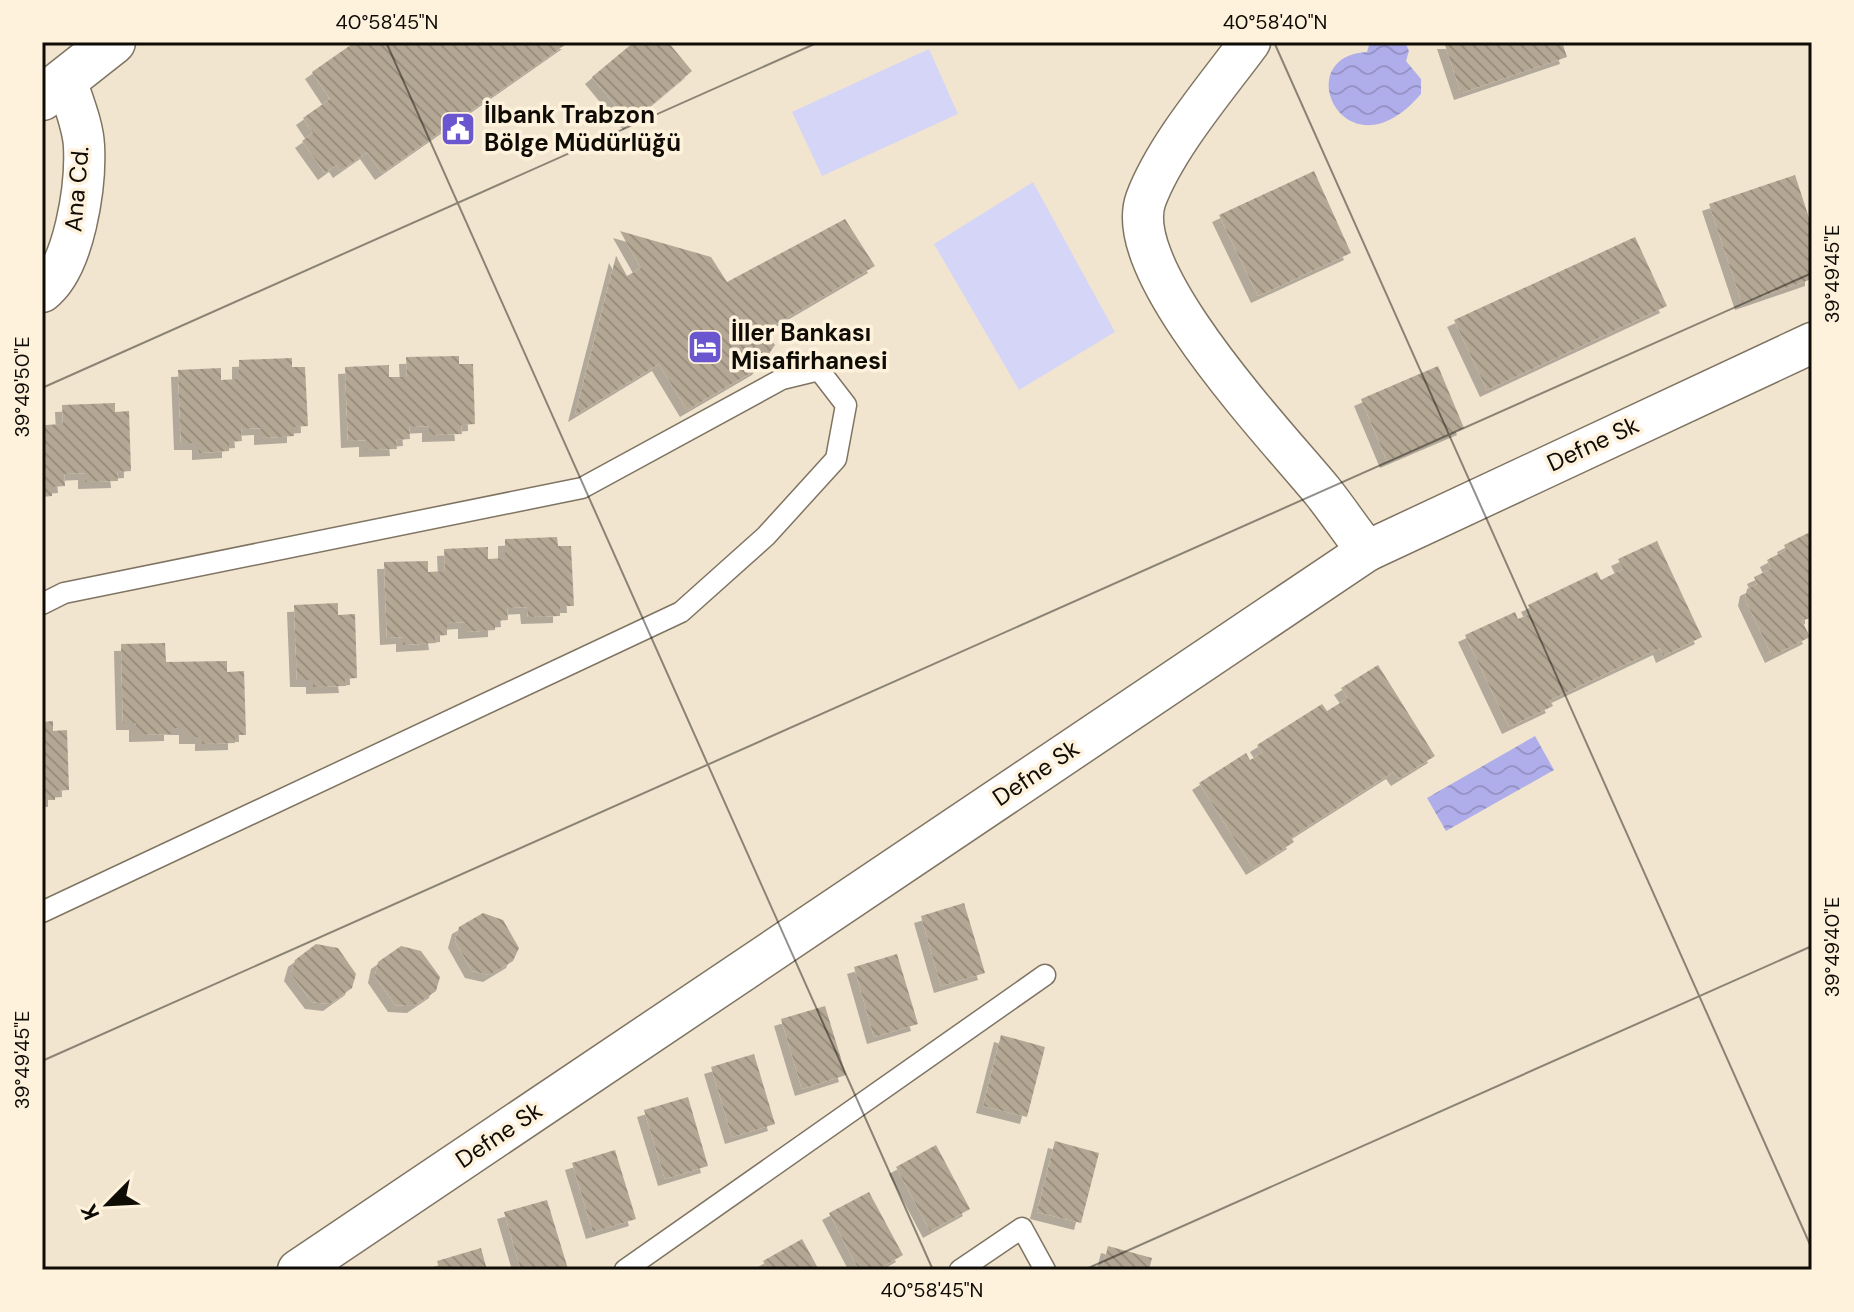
<svg xmlns="http://www.w3.org/2000/svg" width="1854" height="1312" font-family="'DM Sans',sans-serif">
	<defs>
		<pattern id="water-waves" width="16" height="10" patternUnits="userSpaceOnUse" patternTransform="scale(2)"><rect width="16" height="10" fill="#b0aeea"/><path d="M0 5q4-4 8 0t8 0" fill="none" stroke="#9694c7"/></pattern>
		<pattern id="building-back-hatch" width="6" height="6" patternUnits="userSpaceOnUse" patternTransform="scale(2)"><rect width="6" height="6" fill="#b4a895"/><path d="M-1 5l2 2M0 0l6 6M5-1l2 2" fill="none" stroke="#9a8f7f"/></pattern>
		<filter id="shadow"><feDropShadow dx="-7" dy="7" stdDeviation="0" flood-color="#0004"/></filter>
	</defs>
	<rect width="100%" height="100%" fill="#f1e5d0"/>
	<!-- pitch -->
	<g fill="#d5d5f7">
		<polygon points="929,49 958,114 822,176 792,112"/>
		<polygon points="1033,182 1115,332 1019,390 934,244"/>
	</g>
	<!-- water -->
	<g fill="url(#water-waves)">
		<path d="M1370 42H1405L1409 51 1406 61 1421 79V94C1346 182 1287 56 1367 52Z"/>
		<polygon points="1535,736 1554,770 1446,831 1427,798"/>
	</g>
	<!-- building -->
	<g fill="url(#building-back-hatch)" filter="url(#shadow)">
		<polygon points="355,42 569,42 382,173 367,152 340,171 336,165 325,173 302,141 313,133 303,118 330,99 312,72"/>
		<polygon points="634,42 668,42 692,71 630,123 592,77"/>
		<polygon points="1444,42 1562,42 1567,57 1461,93"/>
		<polygon points="1314,171 1351,253 1258,296 1219,215"/>
		<polygon points="1795,175 1812,227 1812,279 1742,303 1709,204"/>
		<polygon points="845,219 875,266 764,331 775,345 759,368 687,410 659,364 575,415 616,256 627,276 641,268 620,231 711,257 727,282"/>
		<polygon points="1635,237 1667,306 1487,390 1454,320"/>
		<polygon points="459,356 459,364 473,364 475,424 461,425 462,434 429,435 429,426 409,427 410,439 396,440 397,449 366,450 366,440 348,441 345,367 389,365 389,377 407,377 406,357"/>
		<polygon points="292,358 292,367 305,367 308,426 294,427 294,436 261,438 261,428 241,429 242,441 229,442 229,451 199,453 199,443 181,443 178,370 221,368 221,380 239,379 239,360"/>
		<polygon points="1438,366 1464,428 1387,461 1361,399"/>
		<polygon points="115,403 115,412 129,411 131,471 117,472 118,481 85,482 85,473 64,474 65,486 52,487 52,496 42,497 42,413 45,425 63,424 62,405"/>
		<polygon points="1812,531 1812,617 1802,621 1810,637 1772,656 1745,599 1747,589 1757,584 1754,577 1771,569 1767,560 1786,550 1784,545"/>
		<polygon points="557,537 558,546 571,546 574,606 560,606 560,616 528,617 527,607 507,608 508,620 495,621 495,630 465,632 465,622 447,623 447,635 435,636 436,643 403,645 403,637 387,638 384,562 428,561 428,572 445,571 444,549 488,547 488,559 505,558 505,539"/>
		<polygon points="1657,541 1702,637 1663,656 1660,648 1550,700 1553,706 1509,727 1465,635 1515,612 1518,619 1532,613 1528,605 1597,572 1601,580 1623,569 1618,559"/>
		<polygon points="338,603 338,615 355,614 357,678 345,679 346,686 313,687 313,680 297,680 294,605"/>
		<polygon points="165,643 166,662 227,661 227,672 244,671 246,735 235,735 235,743 202,744 202,737 186,737 186,728 171,728 171,734 136,735 136,723 123,723 121,644"/>
		<polygon points="1378,665 1435,756 1398,779 1393,772 1291,837 1294,842 1253,868 1199,783 1246,753 1250,760 1262,753 1257,745 1322,704 1327,711 1348,698 1341,688"/>
		<polygon points="53,721 53,731 67,730 69,790 55,791 55,800 42,800 42,722"/>
		<polygon points="964,903 985,973 941,986 921,916"/>
		<polygon points="483,913 503,920 519,948 513,961 490,975 472,971 455,941 459,927"/>
		<polygon points="316,944 338,948 356,974 352,988 330,1004 312,1002 291,974 295,960"/>
		<polygon points="401,946 421,951 440,977 436,991 414,1006 395,1005 375,976 378,962"/>
		<polygon points="897,954 918,1024 874,1037 854,967"/>
		<polygon points="825,1006 846,1075 802,1089 781,1019"/>
		<polygon points="1001,1035 1045,1047 1027,1117 983,1106"/>
		<polygon points="754,1054 775,1124 732,1137 711,1067"/>
		<polygon points="688,1097 708,1166 665,1179 644,1110"/>
		<polygon points="1055,1141 1099,1153 1081,1223 1037,1212"/>
		<polygon points="936,1145 970,1209 930,1231 896,1167"/>
		<polygon points="615,1150 636,1219 593,1232 572,1163"/>
		<polygon points="869,1192 903,1255 877,1270 859,1270 829,1213"/>
		<polygon points="547,1200 568,1269 521,1270 504,1212"/>
		<polygon points="802,1239 819,1270 768,1270 763,1261"/>
		<polygon points="1108,1246 1152,1258 1149,1270 1102,1270"/>
		<polygon points="481,1248 487,1270 440,1270 437,1261"/>
	</g>
	<g fill="none" stroke-linecap="round" stroke-linejoin="round">
		<!-- lane casing -->
		<g stroke="#7f7462" stroke-width="23">
			<g id="lane">
				<polyline points="42,604 64,593 582,488 782,379 819,370 846,405 836,459 766,536 681,612 42,912"/>
				<polyline points="625,1270 1045,975"/>
				<polyline points="960,1270 1022,1228 1045,1270"/>
			</g>
		</g>
		<!-- street casing -->
		<g stroke="#7f7462" stroke-width="43">
			<g id="street">
				<path d="M1250 42C1216 88 1166 146 1146 199 1119 271 1279 438 1323 492 1338 511 1352 532 1367 551"/>
				<path d="M42 292C75 267 86 185 84 146 83 124 72 100 66 79"/>
				<polyline points="298,1270 1367,551 1812,343"/>
			</g>
		</g>
		<!-- highway casing -->
		<g stroke="#7f7462" stroke-width="47">
			<polyline id="highway" points="42,98 113,42"/>
		</g>
		<!-- lane -->
		<use href="#lane" stroke="#fff" stroke-width="20"/>
		<!-- street -->
		<use href="#street" stroke="#fff" stroke-width="40"/>
		<!-- highway -->
		<use href="#highway" stroke="#fff" stroke-width="44"/>
	</g>
	<!-- ticks -->
	<path fill="none" stroke="#0f0b05" stroke-width="2" stroke-opacity="0.45" d="M386 42 933 1270M1274 42 1812 1249M42 388 819 42M42 1061 1812 273M42 1263 45 1270M1084 1270 1812 946"/>
	<!-- icons -->
	<defs>
		<g id="civic-square" transform="scale(1.8)"><rect x="-9" y="-9" width="18" height="18" rx="4" fill="#6a57d0" stroke="#fef2dd"/><path d="M-.6-6.5H3V-4.5H.6V-3L4-1V1h2V6H-6V1h2V-1L-.6-3ZM-1.2 2.5V6h2.4V2.5Z" fill="#fff"/></g>
		<g id="hotel-square" transform="scale(1.8)"><rect x="-9" y="-9" width="18" height="18" rx="4" fill="#6a57d0" stroke="#fef2dd"/><path d="M-6-4.5h1.5V1H6V5H4.5V3h-9V5H-6ZM-4 0a1.8 1.8 0 1 1 3.6 0ZM.5 0V-2.5h3Q6-2.5 6 0Z" fill="#fff"/></g>
	</defs>
	<g fill-rule="evenodd">
		<use href="#civic-square" x="458" y="129"/>
		<use href="#hotel-square" x="705" y="347"/>
	</g>
	<g text-anchor="middle" stroke-width="7" stroke-linejoin="round" paint-order="stroke">
		<!-- poi labels -->
		<g font-size="24" font-weight="bold" fill="#0f0b05" stroke="#fef2dd" text-anchor="start">
			<text x="484" y="123">İlbank Trabzon<tspan x="484" dy="28">Bölge Müdürlüğü</tspan></text>
			<text x="731" y="341">İller Bankası<tspan x="731" dy="28">Misafirhanesi</tspan></text>
		</g>
		<!-- street labels -->
		<g font-size="24" fill="#0f0b05" stroke="#fef2dd">
			<text transform="translate(77 189) rotate(-85)" y="8">Ana Cd.</text>
			<text transform="translate(1593 444) rotate(-25)" y="8">Defne Sk</text>
			<text transform="translate(1036 773) rotate(-34)" y="8">Defne Sk</text>
			<text transform="translate(499 1135) rotate(-34)" y="8">Defne Sk</text>
		</g>
	</g>
	<!-- border -->
	<rect width="1854" height="1312" fill="none" stroke="#fef2dd" stroke-width="88"/>
	<!-- north arrow -->
	<g transform="translate(108 1204) rotate(246)" stroke="#fef2dd" stroke-width="6" paint-order="stroke">
	<path d="M0-6L14 30L0 20L-14 30Z" fill="#0f0b05"/>
	<text y="-12" font-size="22" font-weight="bold" text-anchor="middle" fill="#0f0b05">K</text>
	</g>
	<rect x="44" y="44" width="1766" height="1224" fill="none" stroke="#0f0b05" stroke-width="3"/>
	<g font-size="20" text-anchor="middle" fill="#0f0b05">
		<text x="387" y="29">40°58'45"N</text>
		<text x="1275" y="29">40°58'40"N</text>
		<text transform="translate(1832 274) rotate(-90)" y="7">39°49'45"E</text>
		<text transform="translate(22 387) rotate(-90)" y="7">39°49'50"E</text>
		<text transform="translate(1832 947) rotate(-90)" y="7">39°49'40"E</text>
		<text transform="translate(22 1060) rotate(-90)" y="7">39°49'45"E</text>
		<text x="932" y="1297">40°58'45"N</text>
	</g>
</svg>
